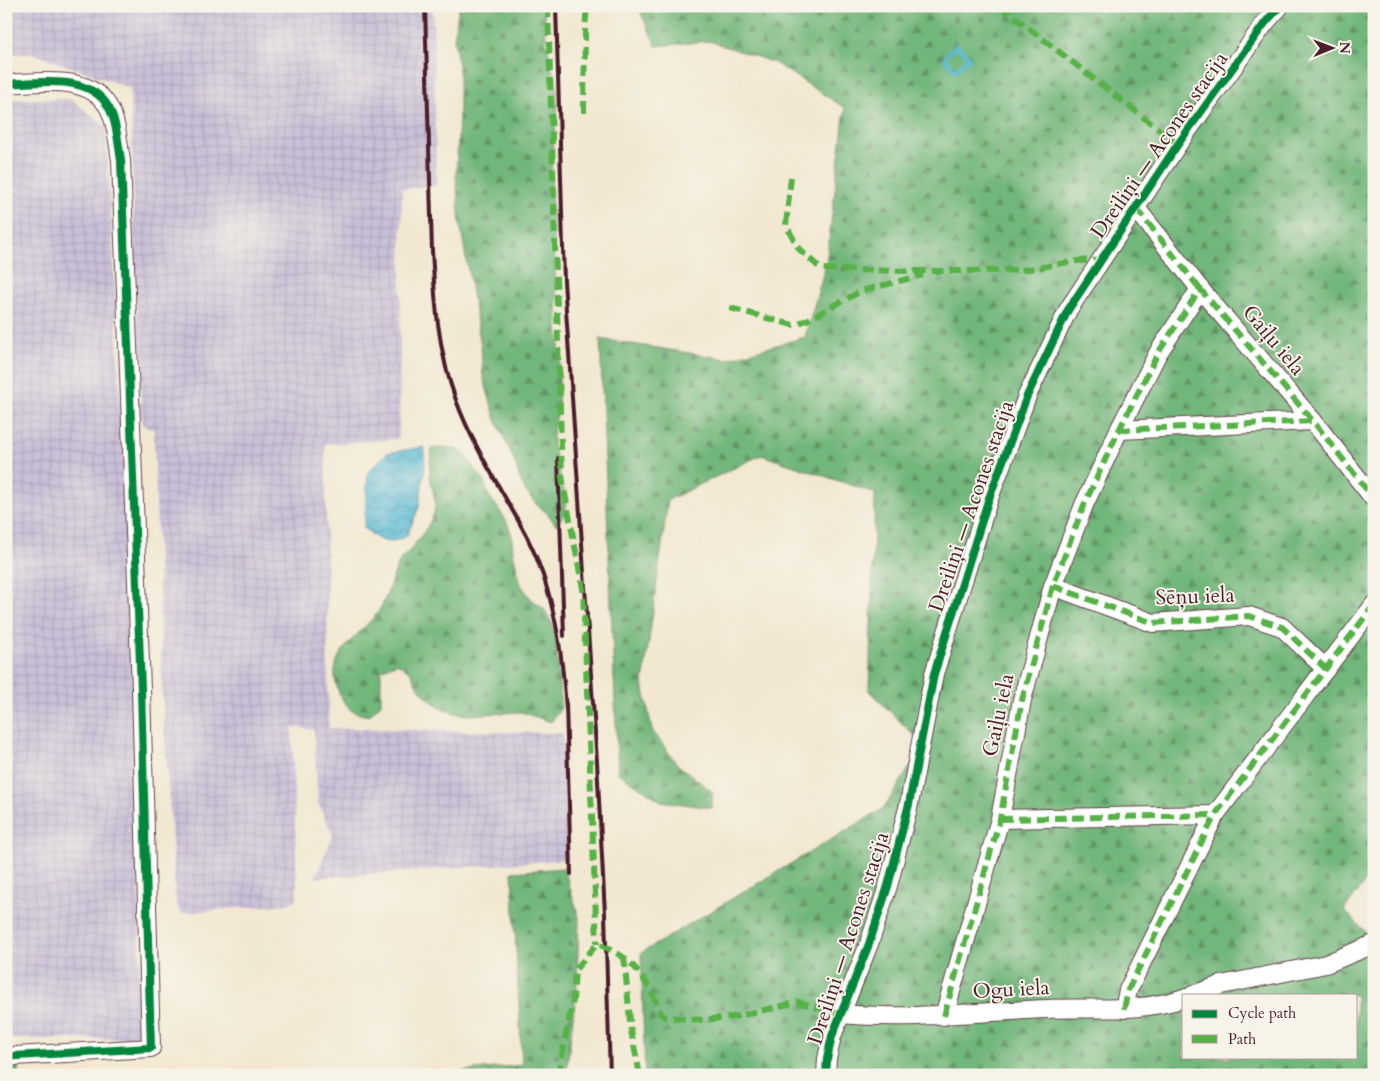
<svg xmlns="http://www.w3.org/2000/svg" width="1380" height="1081" font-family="Cardo,serif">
	<defs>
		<pattern id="industrial-grid" width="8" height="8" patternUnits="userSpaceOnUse" patternTransform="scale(1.25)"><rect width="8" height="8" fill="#c9bfd7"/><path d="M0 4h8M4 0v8" fill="none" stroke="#aea4b9"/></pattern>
		<pattern id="forest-firs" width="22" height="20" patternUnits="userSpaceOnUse" patternTransform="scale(1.25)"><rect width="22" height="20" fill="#71b67a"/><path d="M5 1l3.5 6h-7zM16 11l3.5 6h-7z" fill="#5f9364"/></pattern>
		<pattern id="water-waves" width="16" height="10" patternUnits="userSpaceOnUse" patternTransform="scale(1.25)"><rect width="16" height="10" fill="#56b9d5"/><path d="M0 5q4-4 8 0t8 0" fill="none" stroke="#4996ad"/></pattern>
	</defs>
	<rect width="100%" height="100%" fill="#f7f3e8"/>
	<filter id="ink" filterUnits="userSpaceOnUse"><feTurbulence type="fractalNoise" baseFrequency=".02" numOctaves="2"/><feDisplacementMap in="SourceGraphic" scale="10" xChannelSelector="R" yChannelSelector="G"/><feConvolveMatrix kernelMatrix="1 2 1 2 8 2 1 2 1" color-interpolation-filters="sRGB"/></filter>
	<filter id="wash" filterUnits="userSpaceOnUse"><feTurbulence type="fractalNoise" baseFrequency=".0096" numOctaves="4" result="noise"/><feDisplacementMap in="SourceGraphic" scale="20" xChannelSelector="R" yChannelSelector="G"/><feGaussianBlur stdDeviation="1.12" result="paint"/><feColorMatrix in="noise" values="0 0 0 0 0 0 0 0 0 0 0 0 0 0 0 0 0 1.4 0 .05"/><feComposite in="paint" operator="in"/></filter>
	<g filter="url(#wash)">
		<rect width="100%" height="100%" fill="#f2e8d1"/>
		<!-- industrial -->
		<g fill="url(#industrial-grid)">
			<polygon points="6,6 433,6 436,186 402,189 399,439 325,444 329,728 563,733 568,859 523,863 315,878 333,835 318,803 314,730 292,727 297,899 288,904 181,913 176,903 162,693 154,430 142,424 139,372 144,368 144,355 138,349 130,88 35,54 6,54"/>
			<polygon points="6,99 71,99 106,127 134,655 142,1039 6,1039"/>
		</g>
		<!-- forest -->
		<g fill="url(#forest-firs)" stroke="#5e6a52" fill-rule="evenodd">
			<polygon points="459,6 544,6 546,41 557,89 558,106 552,156 551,190 560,361 558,412 553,429 553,446 565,494 566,512 556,525 547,513 535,503 525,490 519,477 515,462 496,420 483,376 481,345 460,223 456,177 459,116 459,70 454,39"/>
			<path d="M638 6H1374V871L1344 910 1374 941V1075H645L641 953 884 808 924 745 869 691 875 493 761 455 668 500 643 684 652 730 678 765 713 792 711 808 661 801 618 773 600 339 727 359 805 337 826 264 845 108 775 63 709 41 656 46ZM1184 995H1356V1057H1184Z"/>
			<path d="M445 447 457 449 468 457 474 469 483 479 488 494 506 520 512 536 513 553 521 585 531 599 544 609 552 623 556 639 561 708 551 722 521 712 470 715 454 713 439 707 427 697 417 686 411 672 397 663 381 670V704L369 716C353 713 348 711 340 695 321 654 358 639 378 612 388 597 391 579 399 562 401 558 405 555 409 551 419 539 429 527 434 513 438 499 431 489 430 476 429 467 430 458 432 449Z"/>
			<polygon points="564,868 579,918 577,985 566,1075 429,1075 522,1065 512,872"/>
			<polygon points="19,1061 19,1075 6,1075 6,1066"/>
		</g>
		<!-- water -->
		<path fill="url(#water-waves)" stroke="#506c80" d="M424 447 425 467 419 507 407 536C386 546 381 542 364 528L368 472 387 453Z"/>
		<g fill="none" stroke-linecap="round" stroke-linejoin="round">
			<!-- stream -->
			<polyline stroke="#56b9d5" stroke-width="4" points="945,58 955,70 969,58 957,45 947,54"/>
		</g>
	</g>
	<g filter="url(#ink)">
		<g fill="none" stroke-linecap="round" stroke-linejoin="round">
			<!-- minor casing -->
			<g stroke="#633d44" stroke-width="20">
				<g id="minor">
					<path d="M6 84C39 83 90 73 109 108 117 123 118 143 121 160L141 689 151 1048 15 1056 6 1059"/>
					<polyline points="1136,208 1200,289"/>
					<polyline points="1119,430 1313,421"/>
					<polyline points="1053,586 1153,623 1249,616 1282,627 1326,669"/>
					<polyline points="1000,819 1215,815"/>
					<polyline points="1193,995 1221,985 1326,964 1374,944"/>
					<polyline points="1124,1009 1128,990 1215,815 1374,605"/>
					<path d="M841 1014C910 1020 978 1012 1047 1009 1093 1007 1139 1013 1184 998"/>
					<polyline points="944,1016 1000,819 1022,700 1053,586 1084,505 1119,430 1158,353 1200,289 1313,421 1374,499"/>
					<polyline points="826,1075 827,1059 832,1036 869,944 888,886 909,804 934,674 988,501 1027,396 1068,310 1178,144 1265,23 1280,6"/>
				</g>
			</g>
			<!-- minor -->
			<use href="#minor" stroke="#fff" stroke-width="18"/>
			<!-- rail -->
			<g stroke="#4a1f2b" stroke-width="4">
				<path d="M425 6 432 251C435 302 438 352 456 400 474 449 503 491 527 537 554 590 562 650 566 709"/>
				<polyline points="556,6 564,281 597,762 605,914 610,1075"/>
				<polyline points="558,458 564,636"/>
				<polyline points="566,704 571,874"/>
			</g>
			<!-- quiet -->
			<g stroke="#57b146" stroke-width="6" stroke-dasharray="12 6" stroke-linecap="butt">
				<polyline points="548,6 562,478 583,589 597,944"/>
				<polyline points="1000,6 1178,144"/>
				<polyline points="584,113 585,29 587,6"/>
				<path d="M791 177 786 225 799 249 821 269C887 271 954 272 1020 270 1047 268 1073 258 1100 261"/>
				<polyline points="1136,208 1200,289"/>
				<polyline points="730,308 793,325 807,320 861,291 923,275"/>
				<polyline points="1119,430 1313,421"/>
				<polyline points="1053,586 1153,623 1249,616 1282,627 1326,669"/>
				<polyline points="1000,819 1215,815"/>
				<polyline points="624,956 631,1031 640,1075"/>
				<polyline points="1124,1009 1128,990 1215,815 1374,605"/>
				<polyline points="944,1016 1000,819 1022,700 1053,586 1084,505 1119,430 1158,353 1200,289 1313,421 1374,499"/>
				<path d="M558 1075 573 1000 575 970 597 944C634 957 647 979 661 1014L665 1017 703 1020 734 1017 798 1002 841 1014"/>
			</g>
			<!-- cycleway casing -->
			<g stroke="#f7f3e8" stroke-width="11">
				<g id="cycleway">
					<path d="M6 84C39 83 90 73 109 108 117 123 118 143 121 160L141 689 151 1048 15 1056 6 1059"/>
					<polyline points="826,1075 827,1059 832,1036 869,944 888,886 909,804 934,674 988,501 1027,396 1068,310 1178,144 1265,23 1280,6"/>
				</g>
			</g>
			<!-- cycleway -->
			<use href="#cycleway" stroke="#00873e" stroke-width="8"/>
		</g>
	</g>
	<g text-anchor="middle" stroke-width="4" stroke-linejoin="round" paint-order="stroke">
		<!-- street labels -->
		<g font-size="21" fill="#4a1f2b" stroke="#f7f3e8">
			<text transform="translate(1159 145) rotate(-55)" y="7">Dreiliņi — Acones stacija</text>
			<text transform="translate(1274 340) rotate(50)" y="7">Gaiļu iela</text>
			<text transform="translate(971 506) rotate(-71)" y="7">Dreiliņi — Acones stacija</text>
			<text transform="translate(1195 596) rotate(-2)" y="7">Sēņu iela</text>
			<text transform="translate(998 715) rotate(-78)" y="7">Gaiļu iela</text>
			<text transform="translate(848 938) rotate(-72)" y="7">Dreiliņi — Acones stacija</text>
			<text transform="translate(1011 989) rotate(-3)" y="7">Ogu iela</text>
		</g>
	</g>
	<!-- margin -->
	<rect width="1380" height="1081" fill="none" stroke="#f7f3e8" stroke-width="25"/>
	<!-- legend -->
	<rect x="1182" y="994" width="175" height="65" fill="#f7f3e8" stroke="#b29e9c"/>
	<rect x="1192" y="1010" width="25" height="8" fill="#00873e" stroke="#b29e9c"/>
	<text x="1228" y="1018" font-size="15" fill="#4a1f2b">Cycle path</text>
	<rect x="1192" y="1035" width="25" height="8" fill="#57b146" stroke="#b29e9c"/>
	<text x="1228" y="1044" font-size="15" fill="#4a1f2b">Path</text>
	<!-- north arrow -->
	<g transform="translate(1332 48) rotate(89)" stroke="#f7f3e8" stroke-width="4" paint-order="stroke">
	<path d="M0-4L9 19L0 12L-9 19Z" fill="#4a1f2b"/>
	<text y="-8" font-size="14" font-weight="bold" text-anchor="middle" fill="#4a1f2b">N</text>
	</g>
</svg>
